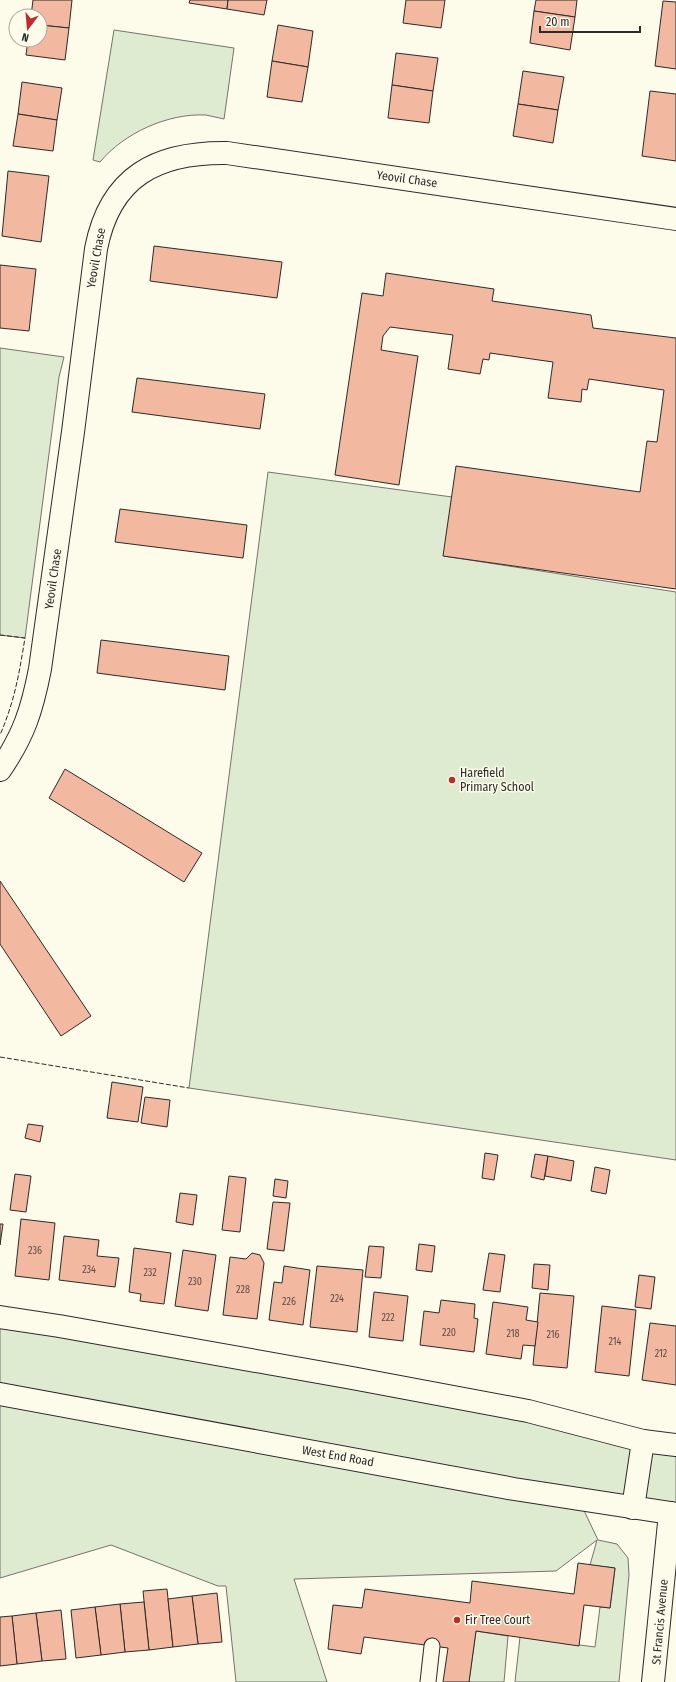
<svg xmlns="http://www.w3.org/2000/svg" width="676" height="1682" font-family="'Fira Sans Condensed',sans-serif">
	<rect width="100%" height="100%" fill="#fdfbea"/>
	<!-- green -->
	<g fill="#deebd1" stroke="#74746e">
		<path d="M114 30 234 48 224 119C218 118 212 116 206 115 168 113 124 133 100 162L93 160Z"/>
		<polygon points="0,348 64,357 59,377 25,638 0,635"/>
		<polygon points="268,472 452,497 444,556 676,592 676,1160 189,1088"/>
		<polygon points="0,1317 676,1445 676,1514 579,1500 598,1540 617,1544 628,1558 629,1575 619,1682 515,1682 520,1637 595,1647 600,1607 610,1608 615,1568 590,1565 597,1540 556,1571 294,1579 327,1682 236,1682 226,1586 218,1586 111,1545 0,1578"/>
		<polygon points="476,1631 508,1636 504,1682 469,1682"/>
	</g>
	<!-- building -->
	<g fill="#f2b8a0" stroke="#2b2b2b">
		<polygon points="33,0 72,0 69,28 40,25 40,16 31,16"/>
		<polygon points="190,0 228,0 227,9 189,3"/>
		<polygon points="228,0 267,0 264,15 227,9"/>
		<polygon points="406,0 445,0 441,28 403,23"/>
		<polygon points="536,0 577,0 575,17 534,11"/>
		<polygon points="663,1 676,2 676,69 655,66"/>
		<polygon points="534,11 575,17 570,50 530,43"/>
		<polygon points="40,25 69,28 65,60 26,55 28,40 40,40"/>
		<polygon points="278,25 313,31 308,67 272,61"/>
		<polygon points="396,53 438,58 433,91 392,85"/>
		<polygon points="272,61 308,67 302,102 267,97"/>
		<polygon points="523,71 564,77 558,110 518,104"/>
		<polygon points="22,82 62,88 57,120 18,114"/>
		<polygon points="392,85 433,91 429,123 388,118"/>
		<polygon points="650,91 676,94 676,161 642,156"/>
		<polygon points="518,104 558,110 553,143 513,136"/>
		<polygon points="18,114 57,120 53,151 13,146"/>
		<polygon points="8,171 49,176 41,242 2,236"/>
		<polygon points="154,246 282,262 277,298 150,281"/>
		<polygon points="0,265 36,269 29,331 0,328"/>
		<polygon points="386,273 494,289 492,301 591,315 593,328 676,338 676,589 443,556 456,466 640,492 647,441 657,442 664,390 589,379 587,390 582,389 581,402 548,398 553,362 490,353 489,360 483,359 480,374 448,369 453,335 390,327 383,336 381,350 418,356 399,485 335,475 362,293 383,296"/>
		<polygon points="137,378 265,394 260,429 132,412"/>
		<polygon points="120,509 247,525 243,558 115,542"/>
		<polygon points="101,640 229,656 225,690 97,673"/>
		<polygon points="65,769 202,853 184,882 49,798"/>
		<polygon points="0,881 91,1016 61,1036 0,944"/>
		<polygon points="112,1082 143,1087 138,1122 107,1118"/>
		<polygon points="145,1097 170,1100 167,1127 141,1123"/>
		<polygon points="28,1124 43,1126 40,1142 25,1138"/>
		<polygon points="485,1153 498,1155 494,1180 482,1178"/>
		<polygon points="535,1154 548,1156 544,1180 531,1177"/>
		<polygon points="548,1156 574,1161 571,1181 545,1176"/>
		<polygon points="595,1167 610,1170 606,1194 591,1191"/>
		<polygon points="15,1174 31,1176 26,1212 10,1210"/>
		<polygon points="229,1176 246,1178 240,1232 222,1230"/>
		<polygon points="275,1179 288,1181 286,1198 273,1196"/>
		<polygon points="180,1193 197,1195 193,1225 176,1222"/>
		<polygon points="273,1202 290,1203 284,1251 267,1249"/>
		<polygon points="21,1219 55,1223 49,1280 15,1276"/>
		<polygon points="0,1224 3,1224 0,1245"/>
		<polygon points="64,1236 99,1240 97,1256 119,1258 115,1287 59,1280"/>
		<polygon points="419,1244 435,1246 432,1272 416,1270"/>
		<polygon points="369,1246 384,1247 381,1278 365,1277"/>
		<polygon points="134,1248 171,1253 164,1304 140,1301 141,1294 129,1292"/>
		<polygon points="183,1250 216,1255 208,1311 175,1306"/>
		<polygon points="252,1253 260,1255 264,1263 257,1319 223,1315 230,1257 246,1259"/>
		<polygon points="489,1253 505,1255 500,1292 483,1290"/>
		<polygon points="534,1264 550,1265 548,1290 532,1288"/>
		<polygon points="284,1266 310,1270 303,1325 269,1320 274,1282 282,1283"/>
		<polygon points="317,1266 363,1270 357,1332 310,1327"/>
		<polygon points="639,1275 655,1277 651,1309 635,1307"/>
		<polygon points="374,1292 408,1296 403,1341 369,1337"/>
		<polygon points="540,1293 574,1296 567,1368 533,1365"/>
		<polygon points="441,1300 475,1304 474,1318 478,1319 474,1352 420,1345 424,1311 439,1313"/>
		<polygon points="493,1302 528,1307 526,1320 538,1322 535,1346 523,1345 521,1359 486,1354"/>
		<polygon points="602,1306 636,1310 629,1376 595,1372"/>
		<polygon points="650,1323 676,1326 676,1385 642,1380"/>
		<polygon points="578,1563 615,1568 610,1608 584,1605 579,1646 476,1631 469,1682 443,1682 448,1648 364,1637 361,1654 328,1649 333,1605 362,1608 365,1589 470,1603 472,1581 574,1594"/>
		<polygon points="167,1589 173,1647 149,1650 143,1591"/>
		<polygon points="217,1593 222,1642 198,1644 192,1596"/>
		<polygon points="192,1596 198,1644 173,1647 168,1599"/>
		<polygon points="144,1602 149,1650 125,1652 120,1604"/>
		<polygon points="120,1604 125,1652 101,1655 95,1607"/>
		<polygon points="95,1607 101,1655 76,1658 71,1610"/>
		<polygon points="61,1610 66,1659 42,1661 36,1613"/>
		<polygon points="36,1613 42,1661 17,1664 12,1616"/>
		<polygon points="12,1616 17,1664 0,1666 0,1617"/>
	</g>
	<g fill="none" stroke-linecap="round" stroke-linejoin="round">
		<!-- lane casing -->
		<g stroke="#2b2b2b" stroke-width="17">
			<polyline id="lane" points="428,1682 432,1646"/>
		</g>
		<!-- street casing -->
		<g stroke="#2b2b2b" stroke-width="24">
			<g id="street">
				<path d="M0 770C24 735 32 710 40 669L73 432 96 249C110 176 157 152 227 153L676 219"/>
				<polyline points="0,1317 59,1326 352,1378 528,1411 643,1441 633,1508"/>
				<polyline points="643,1441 676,1445"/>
				<polyline points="653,1682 670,1513"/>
			</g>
		</g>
		<!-- secondary casing -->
		<g stroke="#2b2b2b" stroke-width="24">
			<polyline id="secondary" points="0,1394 514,1489 676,1514"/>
		</g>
		<!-- lane -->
		<use href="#lane" stroke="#fdfbea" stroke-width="15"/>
		<!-- street -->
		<use href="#street" stroke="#fdfbea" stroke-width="22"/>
		<!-- secondary -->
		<use href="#secondary" stroke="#fdfbea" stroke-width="22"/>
		<!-- fence -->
		<g stroke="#2b2b2b" stroke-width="1" stroke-dasharray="5 2" stroke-linecap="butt">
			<path d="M0 635 25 638C19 674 15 700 0 735"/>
			<polyline points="0,1057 189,1088"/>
		</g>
	</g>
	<!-- markers -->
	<g fill="#c62828" stroke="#fdfbea" stroke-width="1.5">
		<circle cx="452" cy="780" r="4"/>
		<circle cx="457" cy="1620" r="4"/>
	</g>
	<g text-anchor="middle" stroke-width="3" stroke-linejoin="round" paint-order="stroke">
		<!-- number labels -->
		<g font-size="10" fill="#5d4e48">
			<text x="35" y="1254">236</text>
			<text x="89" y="1273">234</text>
			<text x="150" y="1276">232</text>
			<text x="195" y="1285">230</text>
			<text x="243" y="1293">228</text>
			<text x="337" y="1302">224</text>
			<text x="289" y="1305">226</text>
			<text x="388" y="1321">222</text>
			<text x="449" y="1336">220</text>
			<text x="513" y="1337">218</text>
			<text x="553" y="1338">216</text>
			<text x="615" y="1345">214</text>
			<text x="661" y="1357">212</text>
		</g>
		<!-- street labels -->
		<g font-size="12" fill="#2b2b2b" stroke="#fdfbea">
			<text transform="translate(407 179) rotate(8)" y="4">Yeovil Chase</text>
			<text transform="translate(96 258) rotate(-80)" y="4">Yeovil Chase</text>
			<text transform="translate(53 579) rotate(-82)" y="4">Yeovil Chase</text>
			<text transform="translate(338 1456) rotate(10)" y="4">West End Road</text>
			<text transform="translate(660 1622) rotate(-85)" y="4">St Francis Avenue</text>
		</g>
		<!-- poi labels -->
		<g font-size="12" fill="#2b2b2b" stroke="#fdfbea" text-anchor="start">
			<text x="460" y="777">Harefield<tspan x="460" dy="14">Primary School</tspan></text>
			<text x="465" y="1624">Fir Tree Court</text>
		</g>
	</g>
	<!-- north arrow -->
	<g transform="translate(28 28) rotate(196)"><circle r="19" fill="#fdfbea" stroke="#a9a89e"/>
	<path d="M0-3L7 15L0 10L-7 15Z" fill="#c62828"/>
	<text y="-6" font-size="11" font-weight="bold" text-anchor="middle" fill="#2b2b2b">N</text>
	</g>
	<!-- scale -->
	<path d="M540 26v6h100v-6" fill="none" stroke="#2b2b2b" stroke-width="2"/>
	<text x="546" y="26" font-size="12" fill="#2b2b2b" stroke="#fdfbea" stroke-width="3" paint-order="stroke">20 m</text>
</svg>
